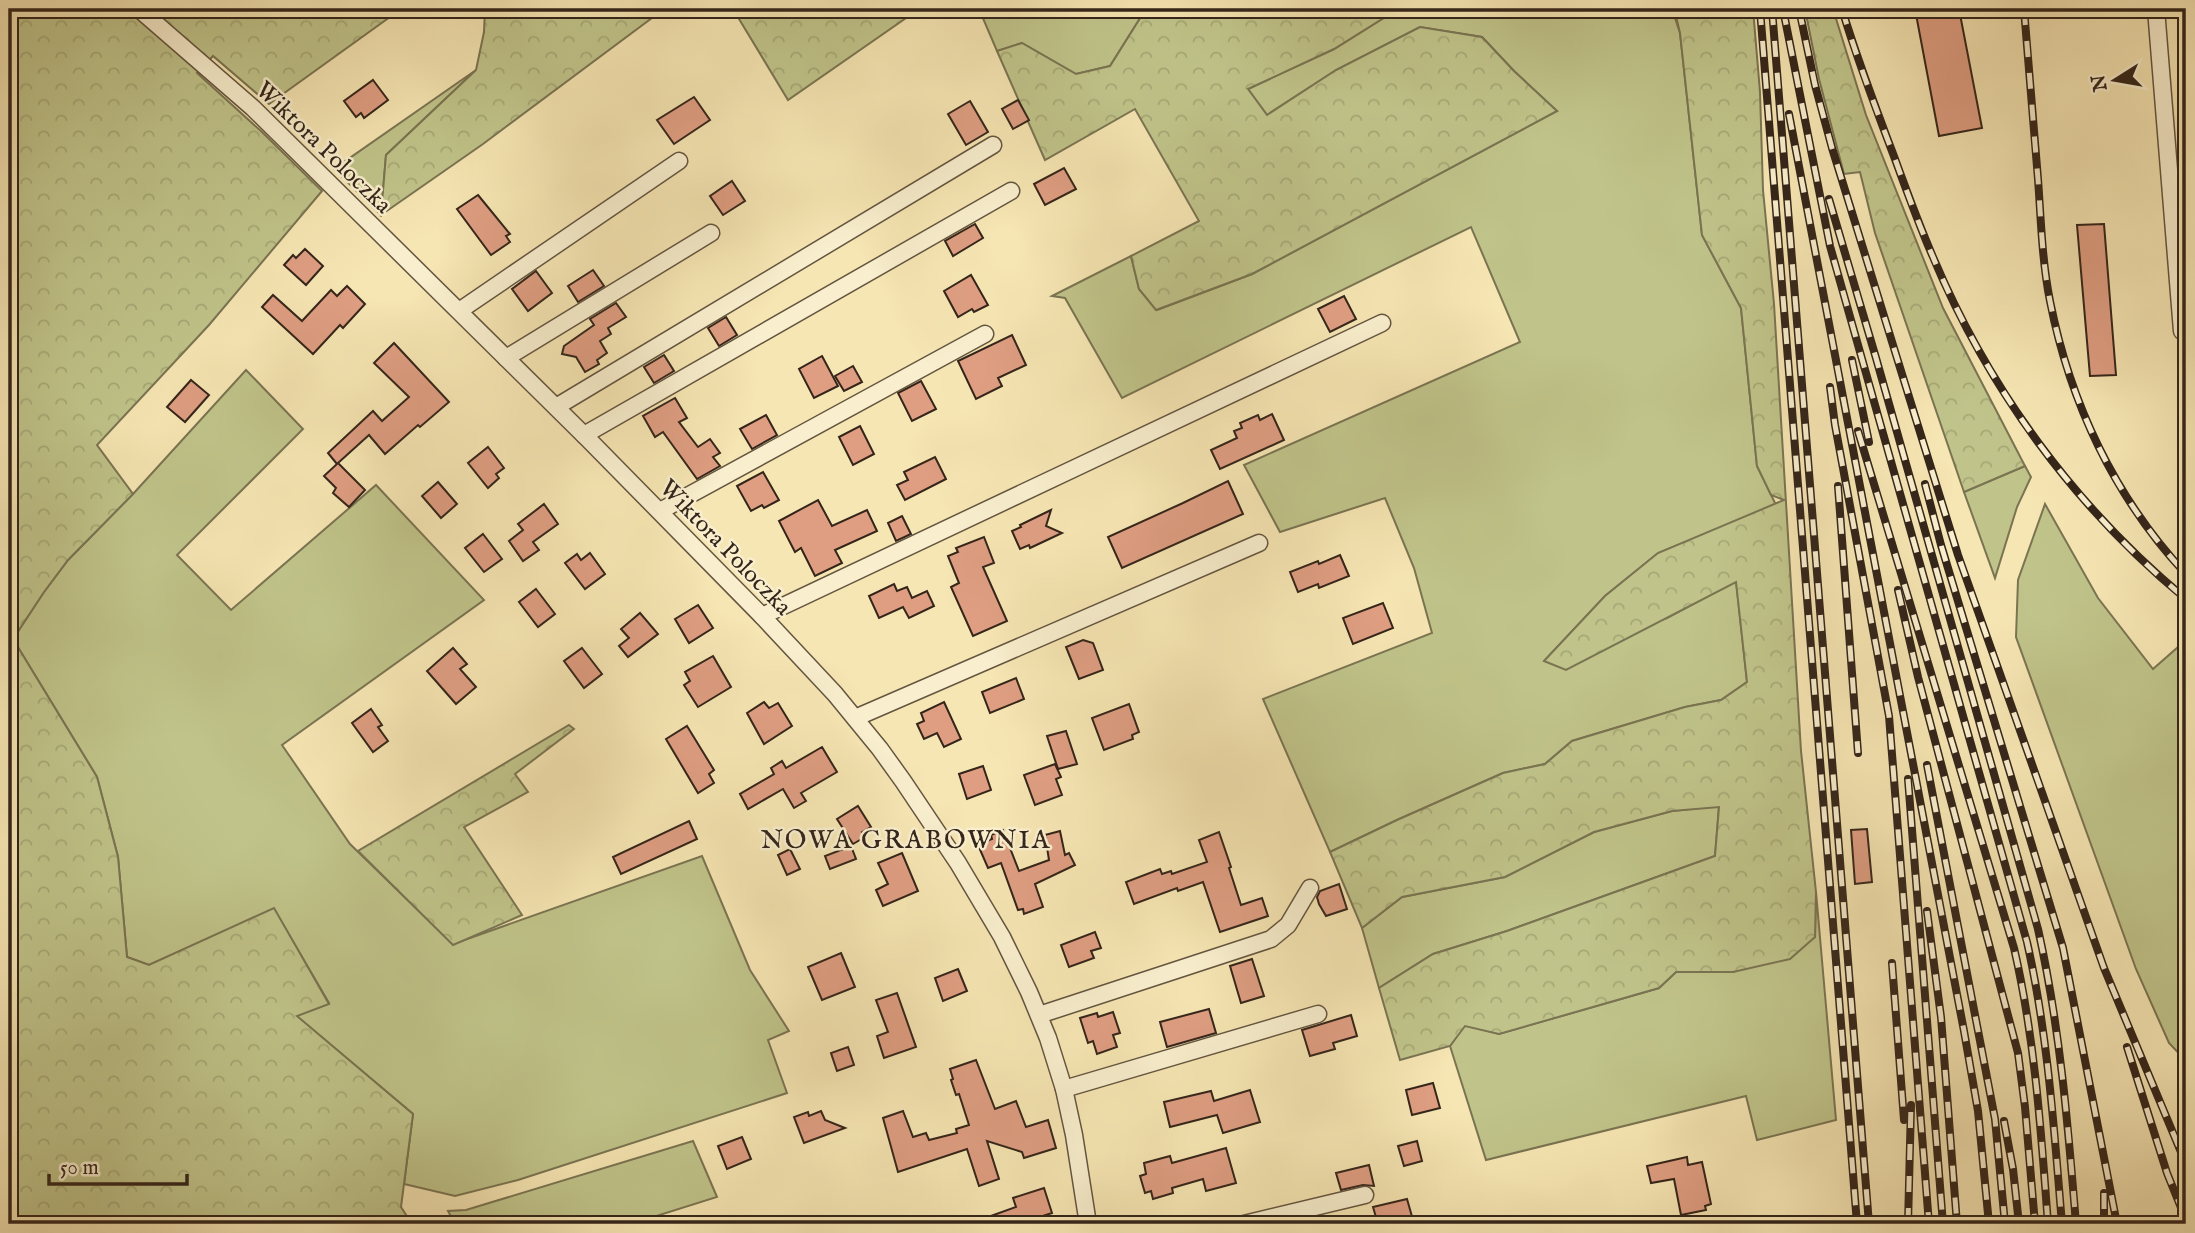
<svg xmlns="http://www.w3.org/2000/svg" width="2195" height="1233" font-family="'IM FELL English',serif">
	<defs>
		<pattern id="forest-crowns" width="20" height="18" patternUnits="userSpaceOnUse" patternTransform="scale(1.75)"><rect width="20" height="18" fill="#c0c48a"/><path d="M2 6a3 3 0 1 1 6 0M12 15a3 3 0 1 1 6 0" fill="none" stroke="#a6a876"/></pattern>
	</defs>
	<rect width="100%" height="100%" fill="#f6e6b3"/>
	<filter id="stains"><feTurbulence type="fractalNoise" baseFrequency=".00286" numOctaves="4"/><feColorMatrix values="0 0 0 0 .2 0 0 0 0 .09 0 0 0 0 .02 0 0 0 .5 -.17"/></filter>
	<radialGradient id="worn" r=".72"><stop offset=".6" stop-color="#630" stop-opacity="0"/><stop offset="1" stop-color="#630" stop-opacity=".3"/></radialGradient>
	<!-- grass -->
	<g fill="#c0c48a" stroke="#7a7452" stroke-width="2">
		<polygon points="979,9 1149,9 1144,12 1110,66 1076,74 1022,43 997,51"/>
		<polygon points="1398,9 1672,9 1680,33 1702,235 1741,308 1757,466 1776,505 1658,553 1605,596 1544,661 1667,618 1736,581 1747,682 1721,700 1685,707 1572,741 1545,764 1503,773 1397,820 1330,852 1263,699 1432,633 1414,568 1385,498 1280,532 1244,465 1520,342 1471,227 1122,398 1065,298 1052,296 1131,256 1139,289 1157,310 1252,274 1557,111 1514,71 1482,37 1420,27 1336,70 1267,115 1248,89 1334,49"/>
		<polygon points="476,70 386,155 381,215 334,169"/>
		<polygon points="246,370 303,429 177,555 231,610 376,485 484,600 282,745 350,844 453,944 702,856 750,970 789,1031 768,1040 787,1093 518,1180 455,1196 404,1184 413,1114 296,1016 329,1003 274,909 149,965 127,957 118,857 97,777 13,639 44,592 68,560 133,494"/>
		<polygon points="2025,466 2031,477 2017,507 1995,578 1964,492"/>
		<polygon points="2045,504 2098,598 2153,669 2186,640 2186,1061 2169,1043 2136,969 2016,637 2018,580"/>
		<polygon points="1719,806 1715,856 1507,931 1433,954 1379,988 1362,928 1402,897 1505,877 1594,832 1672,811"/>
		<polygon points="1816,892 1836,1120 1757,1140 1746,1096 1486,1160 1450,1046 1465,1025 1499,1034 1659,988 1676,972 1733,972 1815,937"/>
		<polygon points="693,1141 717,1197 631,1224 455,1224 448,1211 466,1210"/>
	</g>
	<!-- forest -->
	<g fill="url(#forest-crowns)" stroke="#7a7452" stroke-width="2">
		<polygon points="9,9 401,9 269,104 213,56 197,73 262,132 322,191 209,325 97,445 133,494 68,560 44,592 13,639 97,777 118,857 127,957 149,965 274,908 329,1004 297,1016 413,1114 401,1207 412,1224 9,1224"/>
		<polygon points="485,9 664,9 483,144 381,215 386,155 476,70 484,32"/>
		<polygon points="733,9 919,9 788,100"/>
		<polygon points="1149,9 1398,9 1334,49 1248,89 1267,115 1336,70 1420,27 1482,37 1514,71 1557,111 1252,274 1156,310 1139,289 1131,256 1199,221 1135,109 1045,160 997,51 1022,43 1076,74 1110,66 1144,12"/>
		<polygon points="1683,9 1753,9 1760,92 1763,190 1774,304 1801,751 1816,892 1815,937 1790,959 1733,972 1676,972 1659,988 1499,1034 1465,1026 1450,1046 1400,1060 1379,988 1433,954 1507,931 1715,856 1719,807 1672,811 1594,832 1505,877 1402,897 1362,928 1330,852 1397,820 1503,773 1545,764 1572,741 1685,707 1721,700 1747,682 1736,582 1566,670 1544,661 1605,596 1658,553 1784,500 1771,495 1757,466 1741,308 1702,235 1680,33 1675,12"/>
		<polygon points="1805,9 1833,9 1866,115 1943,308 2025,466 1964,492 1875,233 1860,172 1844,174 1819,79"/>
		<polygon points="569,725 574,729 515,774 528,792 464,827 522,915 453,945 358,851"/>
	</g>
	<!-- building -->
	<g fill="#df9e82" stroke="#34251a" stroke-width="2">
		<polygon points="1915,9 1959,9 1982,128 1939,136"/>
		<polygon points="373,80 388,100 364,118 361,113 356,117 344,101"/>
		<polygon points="694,97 710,120 674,144 657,120"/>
		<polygon points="1018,100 1029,120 1013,129 1002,109"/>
		<polygon points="970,101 988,132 966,145 948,114"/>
		<polygon points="1064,168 1076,189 1045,205 1034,184"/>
		<polygon points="732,181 745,201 723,215 710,196"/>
		<polygon points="478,195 510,234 506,236 510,242 491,255 457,209"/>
		<polygon points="975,224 983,238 953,256 945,241"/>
		<polygon points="2104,224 2116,375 2090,376 2077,225"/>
		<polygon points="305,249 323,266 306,285 284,265 293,255 296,258"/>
		<polygon points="593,270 604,286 578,302 568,286"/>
		<polygon points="536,271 552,293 528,311 512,289"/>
		<polygon points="971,275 988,305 974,312 972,309 958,317 944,291"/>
		<polygon points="347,286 365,304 343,328 340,325 313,354 262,307 273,295 302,321 331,290 337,296"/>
		<polygon points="1344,296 1356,319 1330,332 1318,309"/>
		<polygon points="616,303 626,317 608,328 611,334 600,341 607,353 597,360 599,364 585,372 576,357 562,354 564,346 594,325 590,319"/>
		<polygon points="726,317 737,335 719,346 708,328"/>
		<polygon points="1012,335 1026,365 998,378 1002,386 976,399 958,361"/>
		<polygon points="394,343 449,402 420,427 418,425 385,454 369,435 338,463 365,490 349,507 333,493 336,488 324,476 337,464 328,453 373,411 382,421 409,397 374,363"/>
		<polygon points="664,355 674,371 654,383 644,367"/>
		<polygon points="822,356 838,386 814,398 799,369"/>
		<polygon points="853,366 862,382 844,391 835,376"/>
		<polygon points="191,380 209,395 185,422 167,407"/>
		<polygon points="921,381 936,409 912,421 898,393"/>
		<polygon points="675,398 687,418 679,422 698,447 710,439 720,453 713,457 720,466 697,479 663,432 655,437 643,416"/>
		<polygon points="1272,414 1284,440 1220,469 1211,450 1237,438 1234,431 1242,428 1240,423 1258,415 1260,420"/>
		<polygon points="766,415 777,435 752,449 740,429"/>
		<polygon points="860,426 874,454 853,465 839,437"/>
		<polygon points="488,447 504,468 496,474 499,478 488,488 468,463"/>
		<polygon points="935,457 946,479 905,500 897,485 908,480 904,472"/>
		<polygon points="763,472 779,500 764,508 762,505 751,511 737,486"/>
		<polygon points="1228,481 1243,514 1122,568 1108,537 1183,503"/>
		<polygon points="438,482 457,504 441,518 422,496"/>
		<polygon points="818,500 832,526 867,510 877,531 835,550 842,563 815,576 801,548 795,552 779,521"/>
		<polygon points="544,504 558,524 533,542 539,550 523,561 509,541 523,530 518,524"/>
		<polygon points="1051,510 1046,526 1062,533 1030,548 1029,545 1020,549 1012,531 1021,527 1020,525"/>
		<polygon points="902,516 911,534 896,541 888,523"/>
		<polygon points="483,534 502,559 484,572 465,548"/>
		<polygon points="984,537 994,563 983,567 1007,621 973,636 951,587 959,583 948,556 958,552 956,548"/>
		<polygon points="590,553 605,574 585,589 565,563 577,554 581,560"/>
		<polygon points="1340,555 1349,576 1319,588 1318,584 1298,592 1290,572 1318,561 1319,564"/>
		<polygon points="894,584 897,591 907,587 912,598 927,591 934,606 909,618 903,607 879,618 869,596"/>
		<polygon points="536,589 555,614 538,627 519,602"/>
		<polygon points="1383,603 1393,628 1353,644 1343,618"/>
		<polygon points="698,605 713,628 689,643 675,619"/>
		<polygon points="640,613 658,634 628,657 619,646 629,638 621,629"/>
		<polygon points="1083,640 1093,643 1103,670 1079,679 1066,647"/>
		<polygon points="453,648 467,664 460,669 476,687 456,704 427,671"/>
		<polygon points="582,648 602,674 584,688 564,661"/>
		<polygon points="713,656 731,687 698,707 684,685 690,681 685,672"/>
		<polygon points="1016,678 1024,699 990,713 982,692"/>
		<polygon points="764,702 769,708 778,703 792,726 764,744 747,713"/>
		<polygon points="944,702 961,739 944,747 937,733 924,739 917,724 924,721 921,713"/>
		<polygon points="1129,704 1139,732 1132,735 1133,739 1104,750 1092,718"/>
		<polygon points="371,709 382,725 378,727 388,741 373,752 352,723"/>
		<polygon points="687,726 714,770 709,774 714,783 698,793 666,739"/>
		<polygon points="1066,731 1077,764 1058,769 1047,736"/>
		<polygon points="822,747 837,772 801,793 806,801 794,808 783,789 748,809 740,794 774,774 771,768 782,761 786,768"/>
		<polygon points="1055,764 1061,777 1056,779 1062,795 1035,805 1024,775"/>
		<polygon points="983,766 991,790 967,799 959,774"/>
		<polygon points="858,806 871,827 862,832 865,837 853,844 837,819"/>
		<polygon points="689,821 697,839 621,874 613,857"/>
		<polygon points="1867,829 1872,882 1855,884 1851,830"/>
		<polygon points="1003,830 1019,871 1049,860 1045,835 1060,831 1065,855 1069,853 1075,865 1035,884 1043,907 1024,914 1023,909 1018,910 1001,863 988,868 978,845 992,839 991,835"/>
		<polygon points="1219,832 1231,867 1229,868 1241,905 1262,898 1268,916 1220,932 1203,882 1178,891 1177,888 1134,904 1126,882 1160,869 1162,874 1171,871 1172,874 1207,862 1199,840"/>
		<polygon points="851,846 856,859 830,869 825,856"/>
		<polygon points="790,849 800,869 787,875 778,855"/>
		<polygon points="902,853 918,891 883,906 876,890 888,884 878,863"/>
		<polygon points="1339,884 1347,909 1326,916 1319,904 1317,897 1320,891"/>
		<polygon points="1095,932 1101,948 1091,951 1094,958 1069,967 1061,945"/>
		<polygon points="841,953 855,987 822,1000 808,967"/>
		<polygon points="1252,959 1264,996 1241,1003 1230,966"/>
		<polygon points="958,969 967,991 943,1001 935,978"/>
		<polygon points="897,993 916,1047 884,1058 877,1036 888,1032 876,1000"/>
		<polygon points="1209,1009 1216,1033 1167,1047 1160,1022"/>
		<polygon points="1113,1012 1120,1033 1113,1035 1117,1047 1097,1054 1093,1041 1088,1043 1080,1018 1097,1013 1098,1017"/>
		<polygon points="1351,1015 1357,1036 1333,1043 1335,1049 1310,1056 1302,1030"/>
		<polygon points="848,1047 854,1065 837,1071 831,1053"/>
		<polygon points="976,1060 995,1109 1016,1101 1026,1127 1048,1120 1056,1148 1024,1158 1022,1152 987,1141 999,1179 979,1186 967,1149 898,1172 883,1118 903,1111 913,1137 926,1133 929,1140 957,1133 956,1129 969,1125 959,1094 956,1095 951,1080 953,1079 950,1069"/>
		<polygon points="1433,1083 1440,1108 1412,1115 1406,1090"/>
		<polygon points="1250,1090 1260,1122 1223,1133 1217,1115 1170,1127 1164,1102 1211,1091 1214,1101"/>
		<polygon points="821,1111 825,1120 845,1128 804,1143 794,1117 808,1112 809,1116"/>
		<polygon points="742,1137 751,1159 727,1169 718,1146"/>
		<polygon points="1417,1141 1422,1161 1404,1166 1398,1146"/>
		<polygon points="1226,1148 1236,1183 1206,1191 1203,1179 1172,1188 1173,1193 1153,1199 1151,1191 1145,1193 1140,1176 1146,1174 1144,1163 1170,1156 1172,1163"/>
		<polygon points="1687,1157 1688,1165 1702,1162 1711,1204 1705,1206 1706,1210 1681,1215 1674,1179 1651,1183 1647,1166"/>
		<polygon points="1369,1165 1374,1186 1363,1185 1341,1190 1336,1173"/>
		<polygon points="1044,1188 1052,1213 1030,1220 1032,1224 977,1224 977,1221 1016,1207 1013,1198"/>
		<polygon points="1407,1199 1413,1220 1397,1224 1378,1224 1373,1207"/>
	</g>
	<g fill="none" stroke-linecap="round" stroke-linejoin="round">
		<!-- minor casing -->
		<g stroke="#645540" stroke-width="19">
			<g id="minor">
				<polyline points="139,9 253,108 588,439 762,616 835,694 880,749 903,781 958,863 1002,937 1029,992 1048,1038 1064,1089 1074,1135 1088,1224"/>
				<polyline points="2156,9 2182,331 2186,331"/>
				<polyline points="459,311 679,161"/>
				<polyline points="506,358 711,233"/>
				<polyline points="556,407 993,145"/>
				<polyline points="584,435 1011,191"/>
				<polyline points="660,511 985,334"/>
				<path d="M762 616C968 517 1176 422 1382 323"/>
				<polyline points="855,718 1259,543"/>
				<polyline points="1039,1015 1271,939 1288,925 1310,888"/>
				<polyline points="1064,1089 1318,1014"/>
				<polyline points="1244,1224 1365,1195"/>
			</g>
		</g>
		<!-- minor -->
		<use href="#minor" stroke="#f9efce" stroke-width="16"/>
		<!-- rail casing -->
		<g stroke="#34251a" stroke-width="8">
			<g id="rail">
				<polyline points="1760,9 1857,1224"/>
				<polyline points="1772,9 1869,1224"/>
				<path d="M1783 9 1830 246 2027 942C2048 1035 2054 1129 2062 1224"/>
				<polyline points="1799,9 1815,85 1832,148 1958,555 2104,968 2186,1164"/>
				<path d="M1842 9C1857 59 1876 109 1895 159 1907 192 1919 225 1933 257 1989 390 2075 507 2186 599"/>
				<path d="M2024 9C2029 66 2033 122 2038 179 2041 220 2042 261 2050 301 2070 403 2115 498 2186 574"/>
				<polyline points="1789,114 1964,1031 1978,1111 1989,1224"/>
				<path d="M1829 199 1876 358 2038 929C2060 1027 2068 1125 2076 1224"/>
				<polyline points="1852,360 1869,442"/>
				<polyline points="1830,387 1835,425 1889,716 1929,1224"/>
				<path d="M1858 431 2014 948C2035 1039 2041 1131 2048 1224"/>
				<polyline points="1925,484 1941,545 2063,948 2117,1224"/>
				<polyline points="1838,486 1858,753"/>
				<polyline points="1898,590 1918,677 2018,1053 2025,1107 2035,1224"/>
				<polyline points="1927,765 1995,1119 2005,1224"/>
				<polyline points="1908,779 1943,1224"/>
				<polyline points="1927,911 1941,1017 1957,1224"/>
				<polyline points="1892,963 1904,1120"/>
				<polyline points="2127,1047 2167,1173 2186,1220"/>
				<polyline points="2004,1121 2013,1169 2019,1224"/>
				<polyline points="2104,1193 2104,1224"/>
				<polyline points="1908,1224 1911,1105"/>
			</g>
		</g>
		<!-- rail -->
		<use href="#rail" stroke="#f9efce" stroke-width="5" stroke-dasharray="16" stroke-linecap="butt"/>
	</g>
	<g text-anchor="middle" stroke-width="5" stroke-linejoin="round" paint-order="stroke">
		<!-- street labels -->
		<g font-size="24" fill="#34251a" stroke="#f9efce">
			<text transform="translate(324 147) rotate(44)" y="8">Wiktora Poloczka</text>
			<text transform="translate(726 547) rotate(46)" y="8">Wiktora Poloczka</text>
		</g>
		<!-- neighbourhood labels -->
		<g font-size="26" letter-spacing="2" fill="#34251a" stroke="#f9efce">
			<text x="906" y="848">NOWA GRABOWNIA</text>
		</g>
	</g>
	<!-- margin -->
	<rect width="2195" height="1233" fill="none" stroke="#f6e6b3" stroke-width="35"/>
	<rect x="10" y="10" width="2174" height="1212" fill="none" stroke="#34251a" stroke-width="3.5"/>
	<rect x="18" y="18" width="2160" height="1198" fill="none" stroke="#34251a" stroke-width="2"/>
	<!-- north arrow -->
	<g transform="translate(2115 80) rotate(259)" stroke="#f9efce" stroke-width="5" paint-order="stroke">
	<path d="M0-5L12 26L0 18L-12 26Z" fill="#34251a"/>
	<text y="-10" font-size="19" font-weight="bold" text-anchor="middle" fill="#34251a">N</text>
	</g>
	<!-- scale -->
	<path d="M49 1174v10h138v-10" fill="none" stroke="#34251a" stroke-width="3.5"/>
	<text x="60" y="1174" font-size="21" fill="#34251a" stroke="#f9efce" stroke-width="5" paint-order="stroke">50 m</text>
	<rect width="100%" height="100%" filter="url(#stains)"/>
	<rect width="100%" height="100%" fill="url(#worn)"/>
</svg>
